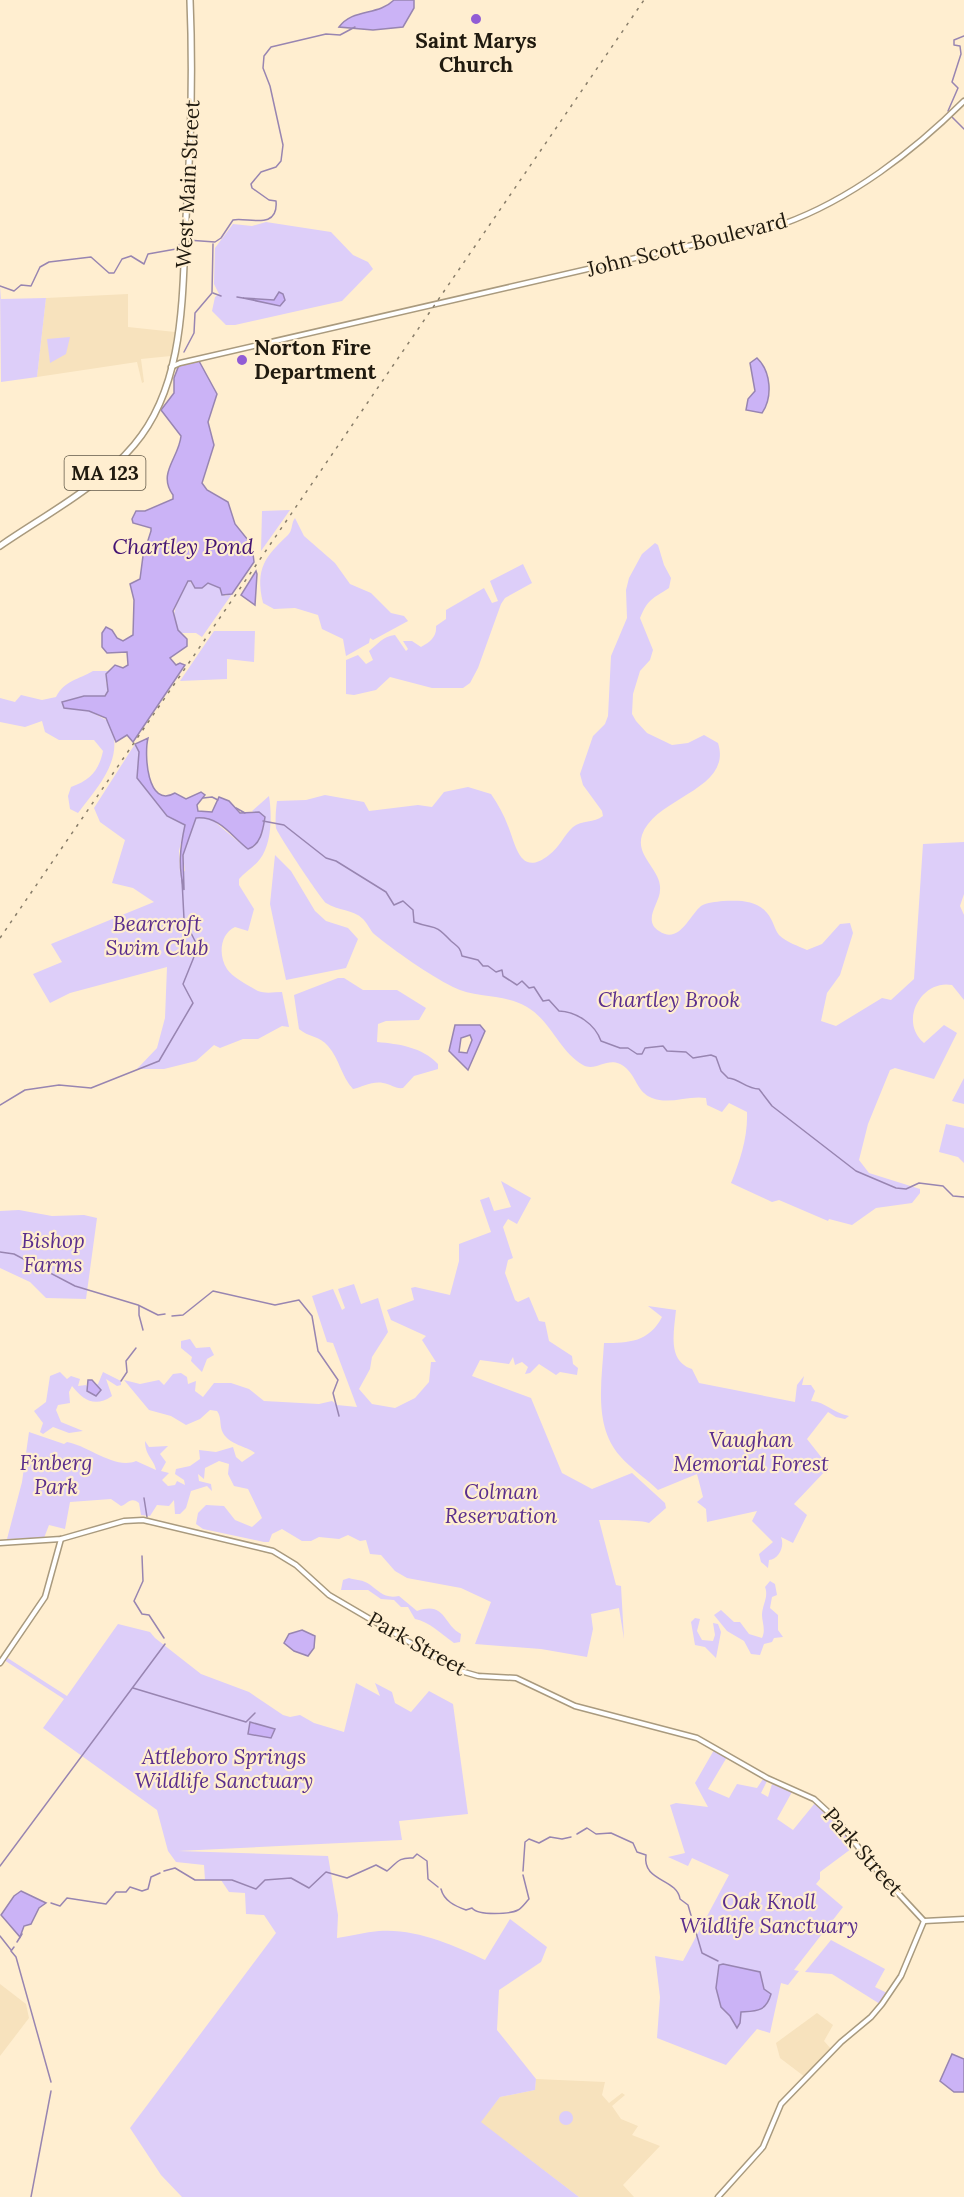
<svg xmlns="http://www.w3.org/2000/svg" width="964" height="2197" font-family="Lora,serif">
	<rect width="100%" height="100%" fill="#ffeed0"/>
	<!-- built -->
	<g fill="#f7e2bd">
		<polygon points="128,294 128,327 175,332 171,356 141,359 144,382 142,383 137,362 37,377 46,298"/>
		<polygon points="0,1984 26,2004 29,2018 0,2056"/>
		<polygon points="817,2013 833,2025 824,2041 831,2049 805,2077 780,2058 776,2043"/>
		<polygon points="536,2079 605,2082 602,2095 609,2103 622,2093 625,2095 612,2106 621,2119 638,2126 632,2135 660,2146 623,2185 634,2197 579,2197 480,2122 500,2097 535,2090"/>
	</g>
	<!-- green -->
	<g fill="#ddcef9">
		<polygon points="266,222 331,232 353,255 368,262 373,269 342,301 235,325 226,325 212,311 215,297 219,294 214,284 215,248 233,224 252,226"/>
		<polygon points="0,286 1,299 46,298 37,377 1,382"/>
		<polygon points="70,337 66,354 50,363 47,339"/>
		<polygon points="290,510 261,551 262,511"/>
		<path d="M295 518 304 536 335 563 350 584 371 593 391 613 404 616 408 621 373 640 370 638 369 643 346 656 343 639 322 629 318 615 295 608 274 609 263 603C255 568 265 557 288 535 293 530 291 523 295 518Z"/>
		<path d="M655 543 658 545 664 565 671 578 669 588C652 599 648 599 640 618L653 650 650 660 640 671 633 694 632 714 636 721 647 733 672 745 688 743 704 735 718 743C733 790 655 797 642 835 635 857 662 870 660 890 660 903 642 920 659 931 679 945 689 916 701 906 707 902 716 902 723 901 742 900 761 900 771 919 774 924 775 930 779 935 786 942 798 946 807 950L822 944 840 924 850 923 853 933 840 975 827 993 821 1021 836 1026 882 998 891 1000 914 979 923 844 964 842V894L960 906 964 915V1000L952 985C922 979 898 1021 924 1043L944 1025 957 1033 934 1079 895 1068 890 1070 868 1124 859 1160 869 1173 920 1189V1193L912 1203 876 1208 852 1225 829 1219 828 1221 779 1200 772 1202 731 1183C740 1161 748 1137 747 1112L729 1103 722 1112 707 1105 706 1098C688 1095 670 1105 652 1098 637 1092 637 1078 626 1068 609 1053 597 1073 583 1065 559 1051 551 1021 527 1007 504 993 477 999 453 987 429 975 395 951 374 934 370 930 368 924 363 919 353 909 338 911 326 903 321 899 277 833 276 828 275 820 276 808 277 801L306 800 325 795 364 802 369 811 418 805 432 807 444 792 468 787 491 794C498 804 504 815 508 826 516 845 520 878 549 855 559 848 564 835 573 827 582 820 594 823 603 816L602 811 583 785 580 774 593 736 605 724 608 716 611 656 627 618 626 590 629 578 642 554Z"/>
		<path d="M523 564 532 583 505 598 501 604 478 668 470 683 463 688H432L390 677 376 690 354 695 346 694V660L358 655 366 664 373 660 369 651C378 644 383 636 395 635L406 651 408 649 403 641H412L421 647C431 642 437 636 436 626L446 619V610L484 588 492 603 498 601 490 581Z"/>
		<path d="M189 580 195 588 208 583 221 588 225 596 232 594 202 637 196 633H181C165 617 181 596 189 580Z"/>
		<polygon points="214,631 255,631 254,662 227,659 227,679 180,681"/>
		<path d="M93 671H108L106 681 108 691 103 697 84 696 89 711 110 722C125 759 99 785 78 813L70 809 68 796 71 787C91 780 99 770 103 751L94 740H59L45 732 42 721 25 727 0 722V698L15 702 21 695 42 700 56 697C65 680 78 680 93 671Z"/>
		<path d="M135 744 139 752 138 778 167 816 185 825 179 851 180 873 185 871 183 855 196 818 209 817 240 843 254 847 262 834 265 818 252 811 269 796C272 814 272 844 260 859 254 867 245 872 239 879V885L254 909 248 931 235 927C220 934 218 955 227 969 232 977 249 986 258 991 266 994 274 992 282 992L289 1027 282 1026 258 1039H243L220 1048 214 1045 196 1061 164 1069H137L157 1048 165 1018 167 967 70 993 50 1003 33 974 62 962 51 944 154 902 133 888 112 883 125 840 100 822 94 808Z"/>
		<polygon points="275,855 291,871 315,911 326,921 348,928 358,939 346,968 286,980 270,904"/>
		<path d="M338 978H344L363 990H397L426 1008 419 1020 386 1021 378 1024 377 1042C399 1044 422 1047 438 1064V1069L414 1076 403 1088C395 1089 391 1084 383 1083 372 1081 363 1087 353 1089 341 1076 340 1060 328 1046 320 1036 308 1037 299 1029L294 995Z"/>
		<polygon points="964,1078 964,1104 952,1101"/>
		<polygon points="946,1124 964,1128 964,1163 958,1157 939,1152"/>
		<path d="M501 1181 531 1198 517 1224 508 1219 503 1227 513 1258 508 1260 505 1273 515 1300 518 1302 529 1297 539 1321 545 1322 549 1341 572 1356 573 1364 578 1368 577 1375 560 1372 556 1375 539 1364 530 1373 525 1374 528 1367 522 1362 515 1365 513 1357 509 1364 480 1360 472 1376 531 1398 562 1473 592 1489 632 1473 665 1503 666 1508 649 1523C642 1520 611 1520 599 1520L616 1585 621 1586 624 1639 619 1608 591 1614 593 1629 587 1657 541 1649 475 1644 491 1602 461 1588 407 1578 395 1571 381 1555 370 1554 366 1540 360 1541 348 1535 339 1539 319 1537 311 1541H302L282 1529 272 1534 269 1542H264L203 1529 196 1524 198 1513 206 1505 224 1506 235 1520 252 1527 262 1518 248 1489 234 1486 228 1474 229 1464 219 1461 205 1468 204 1479 198 1474 199 1481 211 1484 212 1491 207 1486 191 1491 186 1508 180 1514H175L174 1500 169 1506 157 1505 150 1516 141 1515 139 1503C130 1496 127 1505 121 1506L111 1499 70 1502 65 1529 49 1525 44 1538 7 1539 22 1482 29 1432 64 1444 67 1442C87 1445 115 1470 136 1461L156 1470C154 1459 145 1456 145 1441L149 1447 168 1446 160 1454 166 1462 161 1471 169 1473 162 1480 168 1486 175 1485 177 1481 185 1485 184 1480 175 1474 176 1469 190 1466 200 1459 199 1450 216 1452 233 1447 236 1457 242 1462 255 1453C246 1446 230 1445 223 1433 219 1426 222 1417 217 1411L210 1410 200 1419 186 1425 171 1416 149 1410 124 1380 140 1384 159 1380 164 1385 173 1374 181 1373 187 1377 188 1384 196 1381 195 1391 203 1397 214 1383H231L249 1389 264 1401 319 1404 332 1401 337 1405 357 1407 333 1343 327 1342 312 1296 333 1289 342 1310 345 1308 338 1289 354 1284 361 1304 378 1298 388 1332 372 1357 370 1369 359 1389 372 1404 395 1408 415 1398 429 1382 431 1362H436L422 1340 426 1336 391 1320 387 1310 414 1300 411 1288 415 1287 450 1295 459 1261V1244L491 1232 480 1200 489 1197 494 1211 511 1207Z"/>
		<polygon points="19,1210 52,1216 84,1215 97,1218 86,1299 46,1298 30,1282 0,1268 0,1211"/>
		<path d="M648 1306 676 1310C674 1332 667 1361 692 1369L699 1383 795 1402 797 1385 804 1376 802 1385H811L815 1391 811 1401C826 1402 833 1413 849 1416L845 1419 836 1417 828 1412 807 1439 829 1467 794 1504 807 1515 793 1543 781 1537C785 1546 779 1559 769 1560L768 1568 761 1562 759 1554 773 1542 752 1521 757 1511 707 1522 706 1509 697 1502 703 1497 697 1474 658 1490C646 1478 631 1469 620 1456 593 1426 602 1380 604 1343 629 1343 649 1342 662 1317Z"/>
		<polygon points="190,1339 196,1348 210,1347 214,1355 207,1359 202,1372 191,1361 192,1357 181,1348 181,1341"/>
		<path d="M60 1372 67 1379 71 1376 80 1379 78 1386 86 1385 88 1388 98 1384 103 1372 121 1381V1385L117 1386 106 1379 112 1396C95 1408 83 1400 72 1386L69 1392 70 1403 58 1405 56 1410 61 1422 83 1431 69 1433 53 1427 43 1434 40 1432 43 1423 34 1411 46 1402 50 1376Z"/>
		<path d="M349 1578C355 1580 364 1580 369 1584 379 1591 384 1599 399 1596L417 1611C446 1601 443 1625 461 1634L460 1642 454 1643C443 1635 428 1621 415 1619L408 1607H401L394 1600 381 1599 368 1590H341L343 1580Z"/>
		<path d="M770 1581 775 1584 777 1595 772 1597 770 1608 778 1615V1630L783 1637 774 1638 772 1642 764 1644 760 1655 751 1654 744 1641 727 1631 714 1615 721 1610 734 1622H740L749 1634 762 1638C766 1630 762 1622 762 1615 762 1605 769 1597 765 1587Z"/>
		<polygon points="695,1618 700,1619 697,1631 702,1640 713,1641 715,1635 713,1623 718,1624 721,1632 716,1658 705,1647 695,1645 691,1622"/>
		<path d="M118 1624 150 1632 155 1638 201 1674 249 1692 283 1715 290 1717 300 1715 314 1723 344 1732 356 1683 380 1696 375 1683 392 1692 395 1703 411 1712 429 1691 453 1704 468 1814 399 1821 402 1840 178 1851 328 1856 338 1915 337 1938C351 1936 365 1932 379 1931 415 1928 454 1945 485 1960L510 1919 547 1947 541 1962 499 1990 497 2030 536 2079 535 2090 500 2097 481 2122 579 2197H182L161 2175 130 2128 276 1933 264 1915 246 1914 245 1893 229 1892 221 1880H205L204 1865 176 1862 168 1851 157 1810 43 1728 64 1699 4 1660 6 1657 67 1696Z"/>
		<polygon points="714,1750 727,1757 708,1789 729,1798 737,1784 757,1788 763,1779 767,1781 761,1793 768,1797 772,1784 792,1792 777,1819 793,1830 815,1803 836,1822 855,1846 820,1872 820,1879 816,1884 843,1907 794,1970 799,1971 788,1985 781,1983 770,2033 757,2029 726,2065 657,2038 660,1997 655,1956 683,1961 729,1875 692,1858 688,1866 668,1857 685,1853 670,1805 676,1803 708,1807 695,1783"/>
		<polygon points="831,1940 885,1969 875,1987 887,1993 880,2004 832,1974 805,1972"/>
		<circle cx="566" cy="2118" r="7"/>
	</g>
	<!-- water -->
	<g fill="#cbb3f6" stroke="#9885b1" stroke-width="1.5" fill-rule="evenodd">
		<path d="M394 0H414V8L403 27 373 30 339 27C353 8 378 16 394 0Z"/>
		<polygon points="279,292 283,294 285,300 280,306 243,298 274,300"/>
		<path d="M757 358C771 371 773 397 762 413L746 410 748 399 755 391 750 363Z"/>
		<path d="M199 361 217 394 208 422 214 445 202 483 207 490 228 502 235 524 252 545 254 562 232 594 222 595 220 588 208 583 202 588H195L191 581H188L173 611 178 630 187 639V646L170 658 176 665 180 663 185 665 133 742 127 735 116 742 106 718 89 711 64 708 62 702 84 696H105L108 691 106 674 115 665 123 668 128 665 127 652 107 653 102 647V633L106 627 112 630 117 638 123 641 133 635 134 600 130 584 140 579 143 556 151 531V528L133 523 132 519 136 511H145L173 499V495C157 473 179 458 181 436L161 410 174 393V378L179 365Z"/>
		<polygon points="256,571 257,574 255,605 241,595"/>
		<path d="M148 738C144 754 147 809 175 793L186 799 201 792 205 795 197 805 198 811 212 812 219 797 229 801 240 813 259 812 265 817C263 829 261 845 248 849 231 836 220 816 196 818L183 855 184 890C178 866 180 848 185 825L167 816 137 778 139 752 135 744Z"/>
		<path d="M455 1025H480L485 1031 468 1070 449 1051ZM470 1035 472 1040 467 1053 459 1052 461 1038Z"/>
		<polygon points="88,1380 92,1380 101,1390 96,1396 87,1391"/>
		<polygon points="302,1630 315,1636 314,1648 308,1656 294,1651 284,1643 289,1634"/>
		<polygon points="250,1722 275,1729 271,1738 248,1734"/>
		<polygon points="21,1891 46,1903 39,1908 31,1924 24,1926 20,1937 1,1915 14,1896"/>
		<path d="M723 1964 760 1972 764 1989 771 1994C766 2012 756 2011 741 2012L740 2023 737 2028 730 2016 721 2007 716 1988 719 1965Z"/>
		<polygon points="952,2054 964,2059 964,2092 954,2092 940,2081"/>
	</g>
	<g fill="none" stroke-linecap="round" stroke-linejoin="round">
		<!-- stream -->
		<g stroke="#9885b1" stroke-width="1.5">
			<polyline points="948,111 958,88 952,82 961,54 960,46 954,45 954,40 964,36"/>
			<polyline points="952,117 964,129"/>
			<path d="M187 240 215 242 221 238 233 220C245 216 279 232 276 201L269 200 252 188 251 184 261 172 276 167 281 161 283 145 270 86 263 68 264 56 271 47 326 34 340 35 355 27"/>
			<polyline points="0,286 14,291 21,285 31,286 40,267 49,262 91,257 109,273 114,273 122,259 131,256 144,264 148,254 176,249 182,241"/>
			<polyline points="213,293 221,296"/>
			<polyline points="237,297 243,298"/>
			<polyline points="184,352 194,333 195,313 212,293 213,244"/>
			<polyline points="203,798 212,797 218,800"/>
			<polyline points="236,808 245,813"/>
			<path d="M263 821 284 825 326 858 336 861 386 892 394 905 403 901 413 910 414 922C436 930 433 922 451 941 458 947 460 947 462 956L478 960 483 966H488L496 972 502 970 503 976 517 985 522 981 529 988 534 987 543 1001 549 1000 559 1011C577 1012 595 1024 601 1041L620 1048H628L637 1054H642L645 1048 663 1046 667 1051 686 1052 693 1058 711 1055 716 1057 721 1071 728 1078C740 1079 746 1089 759 1089L772 1106 856 1171 896 1188 906 1189 919 1183 943 1186 953 1196 964 1197"/>
			<polyline points="0,1105 25,1090 59,1085 91,1088 159,1061 193,1003 183,984 198,947 184,919 182,880"/>
			<polyline points="0,1252 14,1254 75,1286 138,1305 158,1315 165,1314"/>
			<polyline points="139,1306 139,1315 143,1330"/>
			<polyline points="172,1316 183,1315 213,1291 275,1305 299,1300 312,1316 318,1351 338,1380 333,1393 339,1416"/>
			<polyline points="121,1381 127,1372 126,1361 136,1348"/>
			<polyline points="144,1498 147,1517"/>
			<polyline points="142,1556 143,1581 134,1601 142,1614 149,1615 164,1638"/>
			<polyline points="133,1688 246,1722 255,1713"/>
			<path d="M577 1834 587 1828 596 1834 611 1833 633 1843 637 1852 646 1855C642 1882 677 1878 680 1899L688 1905 702 1953 718 1961"/>
			<polyline points="0,1866 165,1644"/>
			<path d="M164 1871 175 1868 195 1880H232L256 1889 265 1880 291 1878 309 1888 326 1872 347 1878 376 1865 387 1871C397 1863 398 1857 413 1858L417 1854 427 1861 428 1879 438 1887"/>
			<polyline points="523,1871 525,1842 529,1839 539,1843 550,1837 562,1839 571,1837"/>
			<path d="M441 1889C444 1901 455 1906 466 1910L472 1908C478 1916 511 1914 518 1910 522 1908 526 1902 529 1899L523 1875"/>
			<polyline points="51,1903 60,1906 67,1898 106,1904 116,1892 126,1892 130,1887 142,1891 148,1889 151,1877 160,1873"/>
			<polyline points="0,1936 11,1950"/>
			<polyline points="17,1942 22,1934"/>
			<polyline points="14,1947 11,1951 16,1957 51,2082"/>
			<polyline points="31,2197 51,2091"/>
		</g>
		<!-- secondary casing -->
		<g stroke="#a99a7e" stroke-width="7">
			<g id="secondary">
				<path d="M171 367 180 363 783 224C850 200 914 151 964 101"/>
				<polyline points="0,1543 61,1539 124,1521 143,1520 273,1551 296,1565 329,1595 457,1670 478,1676 516,1678 575,1706 697,1738 767,1778 814,1799 839,1822 872,1865 924,1921"/>
				<polyline points="0,1663 45,1597 61,1539"/>
				<polyline points="924,1921 964,1919"/>
				<polyline points="718,2197 763,2147 781,2104 841,2042 871,2017 882,2004 901,1976 924,1921"/>
			</g>
		</g>
		<!-- trunk casing -->
		<g stroke="#a99a7e" stroke-width="8">
			<path id="trunk" d="M0 546C45 515 99 487 134 445 186 384 182 293 186 218 191 145 193 73 190 0"/>
		</g>
		<!-- secondary -->
		<use href="#secondary" stroke="#fff" stroke-width="4"/>
		<!-- trunk -->
		<use href="#trunk" stroke="#fff" stroke-width="5"/>
		<!-- rail -->
		<polyline stroke="#887d69" stroke-width="1.5" stroke-dasharray="3 6" stroke-linecap="butt" points="0,938 644,0"/>
	</g>
	<!-- markers -->
	<g fill="#915cd5" stroke="#ffeed0" stroke-width="2">
		<circle cx="476" cy="19" r="6"/>
		<circle cx="242" cy="360" r="6"/>
	</g>
	<g text-anchor="middle" stroke-width="4.5" stroke-linejoin="round" paint-order="stroke">
		<!-- shield labels -->
		<rect fill="#ffeed0" stroke="#635a49" stroke-width="1.5" x="64.5" y="456" width="81" height="34" rx="4.5"/>
		<g font-size="20" font-weight="bold" fill="#201a0f">
			<text x="105" y="480">MA 123</text>
		</g>
		<!-- poi labels -->
		<g font-size="21" font-weight="bold" fill="#201a0f" stroke="#ffeed0">
			<text x="476" y="48">Saint Marys<tspan x="476" dy="24">Church</tspan></text>
			<text x="254" y="355" text-anchor="start">Norton Fire<tspan x="254" dy="24">Department</tspan></text>
		</g>
		<!-- street labels -->
		<g font-size="21" fill="#201a0f" stroke="#ffeed0">
			<text transform="translate(188 184) rotate(-87)" y="7">West Main Street</text>
			<text transform="translate(687 245) rotate(-14)" y="7">John Scott Boulevard</text>
			<text transform="translate(417 1644) rotate(29)" y="7">Park Street</text>
			<text transform="translate(863 1852) rotate(49)" y="7">Park Street</text>
		</g>
		<!-- park labels -->
		<g font-size="21" font-style="italic" fill="#5a2e8d" stroke="#ffeed0">
			<text x="157" y="931">Bearcroft<tspan x="157" dy="24">Swim Club</tspan></text>
			<text x="669" y="1007">Chartley Brook</text>
			<text x="53" y="1248">Bishop<tspan x="53" dy="24">Farms</tspan></text>
			<text x="751" y="1447">Vaughan<tspan x="751" dy="24">Memorial Forest</tspan></text>
			<text x="56" y="1470">Finberg<tspan x="56" dy="24">Park</tspan></text>
			<text x="501" y="1499">Colman<tspan x="501" dy="24">Reservation</tspan></text>
			<text x="224" y="1764">Attleboro Springs<tspan x="224" dy="24">Wildlife Sanctuary</tspan></text>
			<text x="769" y="1909">Oak Knoll<tspan x="769" dy="24">Wildlife Sanctuary</tspan></text>
		</g>
		<!-- water labels -->
		<g font-size="22" font-style="italic" fill="#441474" stroke="#ffeed0">
			<text x="183" y="554">Chartley Pond</text>
		</g>
	</g>
</svg>
